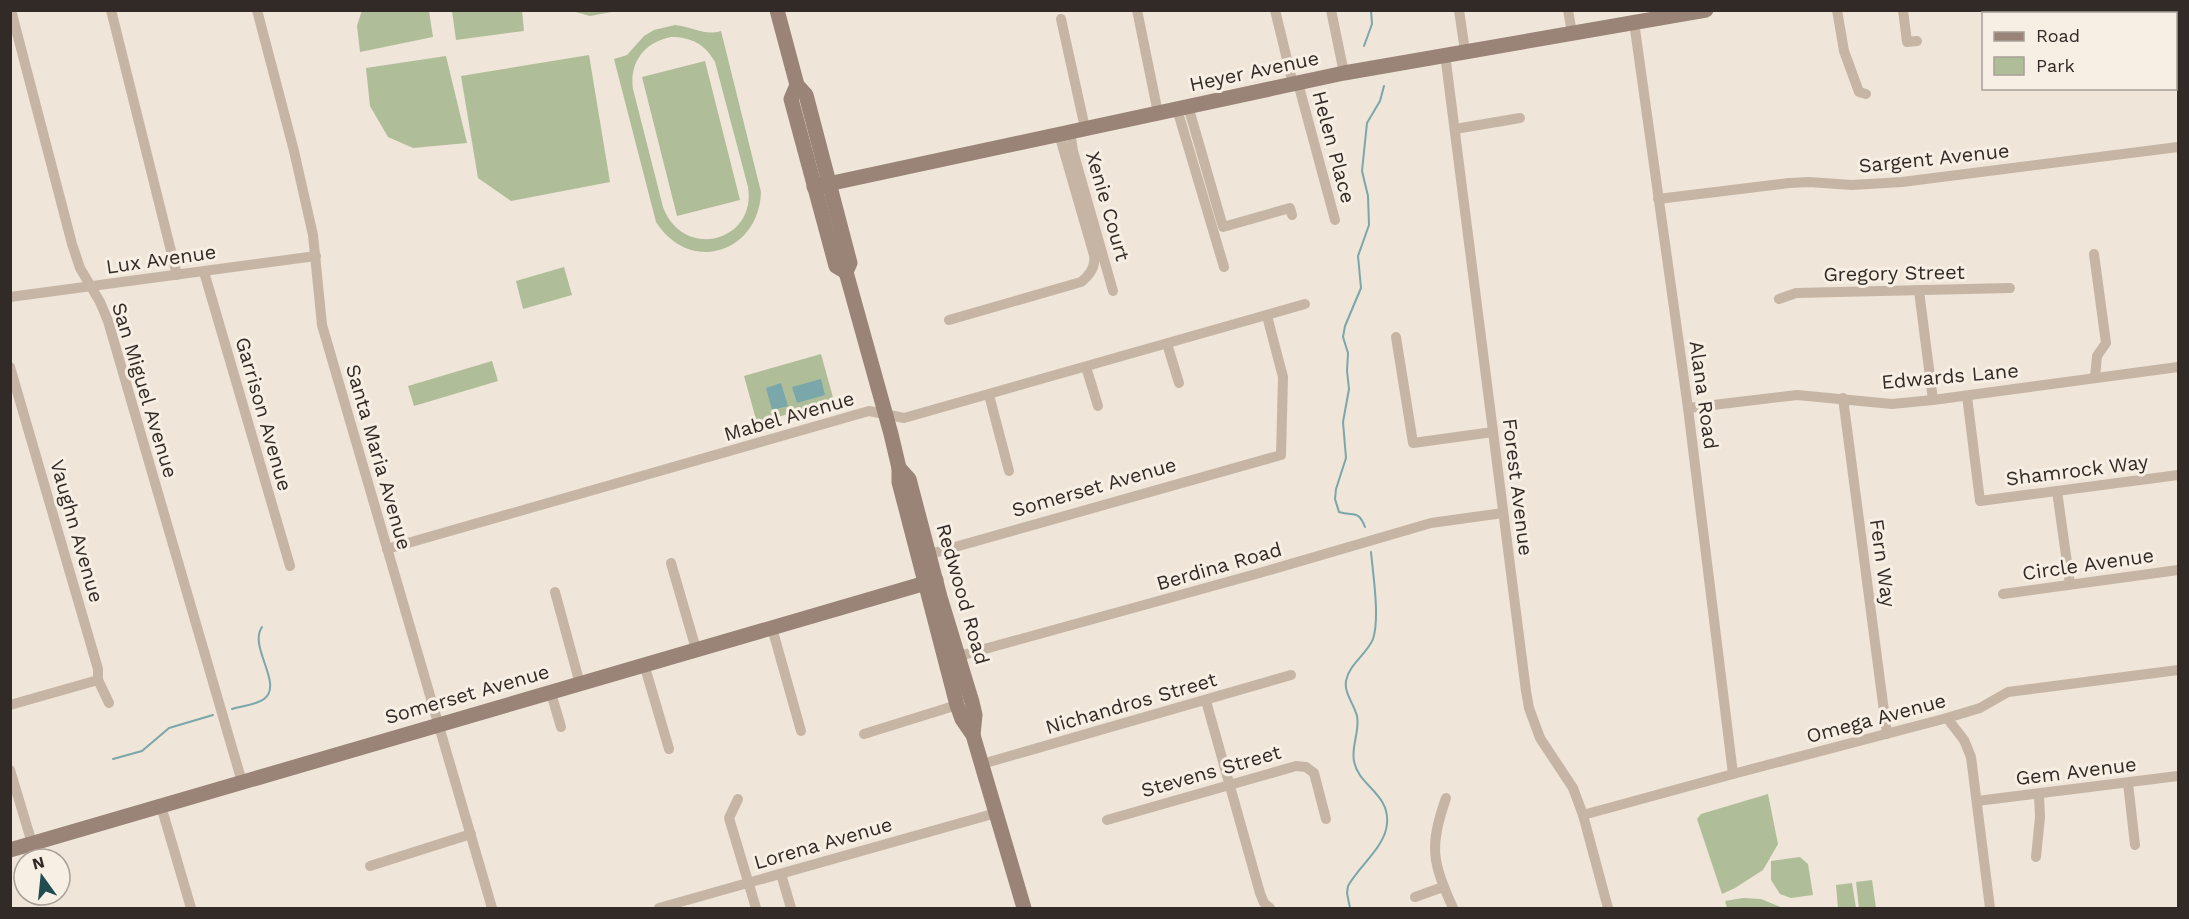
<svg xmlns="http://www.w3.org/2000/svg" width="2189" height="919" font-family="'Work Sans',sans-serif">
	<rect width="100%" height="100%" fill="#efe5d8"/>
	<!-- green -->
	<g fill="#b0bd99" fill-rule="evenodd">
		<polygon points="362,10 429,11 433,37 360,52 357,26"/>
		<polygon points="452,11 522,11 524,31 456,40"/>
		<polygon points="617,11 590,16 572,11 617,10"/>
		<path d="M675 25C693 27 704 36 721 31L761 192C759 253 690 275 656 222L614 59 627 55 644 36 654 30ZM671 37C691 37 705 44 715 62L748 187C757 242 683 261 663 207L633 89C629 62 645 42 671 37Z"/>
		<polygon points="589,55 610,182 511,201 478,178 461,76"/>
		<polygon points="446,56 467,143 413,148 388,137 370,106 366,68"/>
		<polygon points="705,61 740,200 677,216 642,77"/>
		<polygon points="564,267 572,295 523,309 516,281"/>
		<polygon points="821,354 834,401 757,423 744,376"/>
		<polygon points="492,361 498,381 414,406 408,386"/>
		<polygon points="1768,794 1778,844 1763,870 1735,888 1722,894 1697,819 1701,814"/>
		<polygon points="1800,857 1808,864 1813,895 1791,898 1780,894 1771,880 1771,861"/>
		<polygon points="1872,880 1876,908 1859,908 1856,882"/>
		<polygon points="1852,883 1856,908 1838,908 1836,885"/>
		<polygon points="1743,898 1761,899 1783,908 1727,908 1725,901"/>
	</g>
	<!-- water -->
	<g fill="#79a7aa">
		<polygon points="821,379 825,395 797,403 792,387"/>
		<polygon points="781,383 788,406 772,410 766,388"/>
	</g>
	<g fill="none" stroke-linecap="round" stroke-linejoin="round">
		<!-- stream -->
		<g stroke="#79a7aa" stroke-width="2">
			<polyline points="1364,46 1372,24 1371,10"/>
			<path d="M1365 527C1358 509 1354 517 1339 512L1335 499 1336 489 1346 458 1343 422 1349 389 1347 371 1348 353 1343 337 1345 326 1361 288 1358 256 1369 225 1368 196 1362 171 1367 123 1380 101 1384 86"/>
			<path d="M232 709C242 706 256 705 264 699 284 684 248 647 262 627"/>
			<polyline points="113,759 142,751 169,728 213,715"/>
			<path d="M1350 908 1347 893 1348 886C1359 866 1385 847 1387 824 1390 793 1358 786 1354 761 1351 746 1360 732 1357 716 1354 704 1344 693 1346 681 1349 664 1367 654 1373 639 1380 618 1373 574 1371 552"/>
		</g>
		<!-- street -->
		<g stroke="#c6b5a5" stroke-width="10">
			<polyline points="11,10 72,244 80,268 100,302 108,321 242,782"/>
			<polyline points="111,10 177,275"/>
			<polyline points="257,10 294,151 313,235 322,325 492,908"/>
			<polyline points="1137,10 1158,113"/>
			<polyline points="1275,10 1293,84"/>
			<polyline points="1331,10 1344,73"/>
			<polyline points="1459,10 1465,51"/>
			<polyline points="1568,10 1572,33"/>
			<polyline points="1837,10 1844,51 1859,92 1866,94"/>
			<polyline points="1903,10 1907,42 1917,41"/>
			<polyline points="1061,19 1085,128"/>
			<polyline points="1634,22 1688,408 1733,774"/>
			<polyline points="1445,54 1526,691 1529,708 1540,738 1573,788 1583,815 1608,908"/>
			<polyline points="1298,83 1335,220"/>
			<polyline points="1188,106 1223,227 1290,208 1292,215"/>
			<polyline points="1177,109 1224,267"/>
			<polyline points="1455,129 1520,118"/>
			<polyline points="1070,131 1073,151 1113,291"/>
			<polyline points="1658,199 1789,183 1809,182 1852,185 1902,182 2178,147"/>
			<polyline points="2094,254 2106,343 2097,356 2095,378"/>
			<polyline points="204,272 290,566"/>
			<polyline points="1919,291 1933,400"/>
			<polyline points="10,297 316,256"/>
			<polyline points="1779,299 1796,293 2010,288"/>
			<path d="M949 320 1081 282C1090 275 1096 267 1094 255L1059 134"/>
			<polyline points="1396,337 1413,443 1493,432"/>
			<polyline points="1167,344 1179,383"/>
			<polyline points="10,367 98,669 98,680 109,703"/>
			<polyline points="1086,367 1098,406"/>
			<polyline points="989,395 1009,471"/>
			<polyline points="1967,396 1980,501 2178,475"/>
			<polyline points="1843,398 1887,734"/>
			<polyline points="1688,408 1797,395 1892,404 1933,400 2178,367"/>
			<polyline points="2057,491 2070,584"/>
			<polyline points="387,549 869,411 904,418 1305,304"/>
			<polyline points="923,556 1281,455 1283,377 1267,316"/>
			<polyline points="671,563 696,649"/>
			<polyline points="555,592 580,684"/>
			<polyline points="2003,594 2178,570"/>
			<polyline points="772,628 801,731"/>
			<polyline points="952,658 1256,574 1431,523 1503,513"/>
			<polyline points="644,664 669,749"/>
			<polyline points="551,693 561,727"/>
			<polyline points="1206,701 1260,893 1264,903 1270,908"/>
			<polyline points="10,705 98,680"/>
			<polyline points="1947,718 1964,740 1971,757 1990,908"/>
			<polyline points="864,734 957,705"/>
			<polyline points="982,764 1291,675"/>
			<polyline points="10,770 32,843"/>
			<polyline points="2128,783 2135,845"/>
			<path d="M1446 798C1429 847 1432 861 1453 908"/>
			<polyline points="738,799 729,818 756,908"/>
			<polyline points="1977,801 2178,776"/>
			<polyline points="161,806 191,908"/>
			<polyline points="1583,815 1733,774 1947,718 1980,708 2008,692 2178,670"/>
			<polyline points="1107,820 1296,766 1306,767 1314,773 1326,819"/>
			<polyline points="2036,857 2040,817 2039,795"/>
			<polyline points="370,866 471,834"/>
			<polyline points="781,874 791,908"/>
			<polyline points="1415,897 1443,887"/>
			<polyline points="659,908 996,813"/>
		</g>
		<!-- secondary -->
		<g stroke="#998477" stroke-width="15">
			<polyline points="777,10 797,85 806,95 850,263 846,272 891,434 899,468 899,482 957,705 962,719 973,735 1024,908"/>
			<polyline points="797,85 791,99 836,266 846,272"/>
			<polyline points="814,187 1344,73 1706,10"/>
			<polyline points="899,468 909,479 940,597 972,702 975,715 973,735"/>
			<polyline points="10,850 936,580"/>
		</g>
	</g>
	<g text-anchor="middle" stroke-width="6" stroke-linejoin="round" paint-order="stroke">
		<!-- street labels -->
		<g font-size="20" fill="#322a26" stroke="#f7efe4">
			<text transform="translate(1254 71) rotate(-12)" y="7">Heyer Avenue</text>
			<text transform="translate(1334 147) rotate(75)" y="7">Helen Place</text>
			<text transform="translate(1934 158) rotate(-6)" y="7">Sargent Avenue</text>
			<text transform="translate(1108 206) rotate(74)" y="7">Xenie Court</text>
			<text transform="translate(161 259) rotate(-8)" y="7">Lux Avenue</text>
			<text transform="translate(1894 273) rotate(-1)" y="7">Gregory Street</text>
			<text transform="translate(1950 376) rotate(-5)" y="7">Edwards Lane</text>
			<text transform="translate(145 390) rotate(73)" y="7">San Miguel Avenue</text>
			<text transform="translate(1704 395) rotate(82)" y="7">Alana Road</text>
			<text transform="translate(264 414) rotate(74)" y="7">Garrison Avenue</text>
			<text transform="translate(789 416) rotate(-16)" y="7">Mabel Avenue</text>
			<text transform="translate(379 457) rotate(74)" y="7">Santa Maria Avenue</text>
			<text transform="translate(2077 470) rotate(-7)" y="7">Shamrock Way</text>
			<text transform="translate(1094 487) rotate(-16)" y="7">Somerset Avenue</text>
			<text transform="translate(1518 487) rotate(83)" y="7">Forest Avenue</text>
			<text transform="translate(77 531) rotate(74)" y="7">Vaughn Avenue</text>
			<text transform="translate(1883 563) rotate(82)" y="7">Fern Way</text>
			<text transform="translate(2088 564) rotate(-8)" y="7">Circle Avenue</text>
			<text transform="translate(1219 566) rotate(-16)" y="7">Berdina Road</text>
			<text transform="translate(963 594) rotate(74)" y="7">Redwood Road</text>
			<text transform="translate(467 694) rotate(-16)" y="7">Somerset Avenue</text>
			<text transform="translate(1131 703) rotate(-16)" y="7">Nichandros Street</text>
			<text transform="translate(1876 718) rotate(-15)" y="7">Omega Avenue</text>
			<text transform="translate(1211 771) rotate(-16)" y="7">Stevens Street</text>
			<text transform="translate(2076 771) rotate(-7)" y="7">Gem Avenue</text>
			<text transform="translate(823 843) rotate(-16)" y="7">Lorena Avenue</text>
		</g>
	</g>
	<!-- border -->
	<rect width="2189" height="919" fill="none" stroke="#322a26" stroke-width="24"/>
	<!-- legend -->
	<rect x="1982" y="12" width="195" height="78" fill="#f7efe4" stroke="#a8a098" stroke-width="1.5"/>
	<rect x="1994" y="32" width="30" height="9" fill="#998477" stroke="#a8a098" stroke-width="1.5"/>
	<text x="2036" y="42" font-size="18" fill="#322a26">Road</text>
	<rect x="1994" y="57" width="30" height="18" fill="#b0bd99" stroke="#a8a098" stroke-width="1.5"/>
	<text x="2036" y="72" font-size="18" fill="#322a26">Park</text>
	<!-- north arrow -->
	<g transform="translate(42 877) rotate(345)"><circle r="28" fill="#f7efe4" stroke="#a8a098" stroke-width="1.5"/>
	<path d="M0-4.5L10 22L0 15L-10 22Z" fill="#1e4c51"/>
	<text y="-9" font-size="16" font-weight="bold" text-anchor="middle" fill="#322a26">N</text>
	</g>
</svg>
